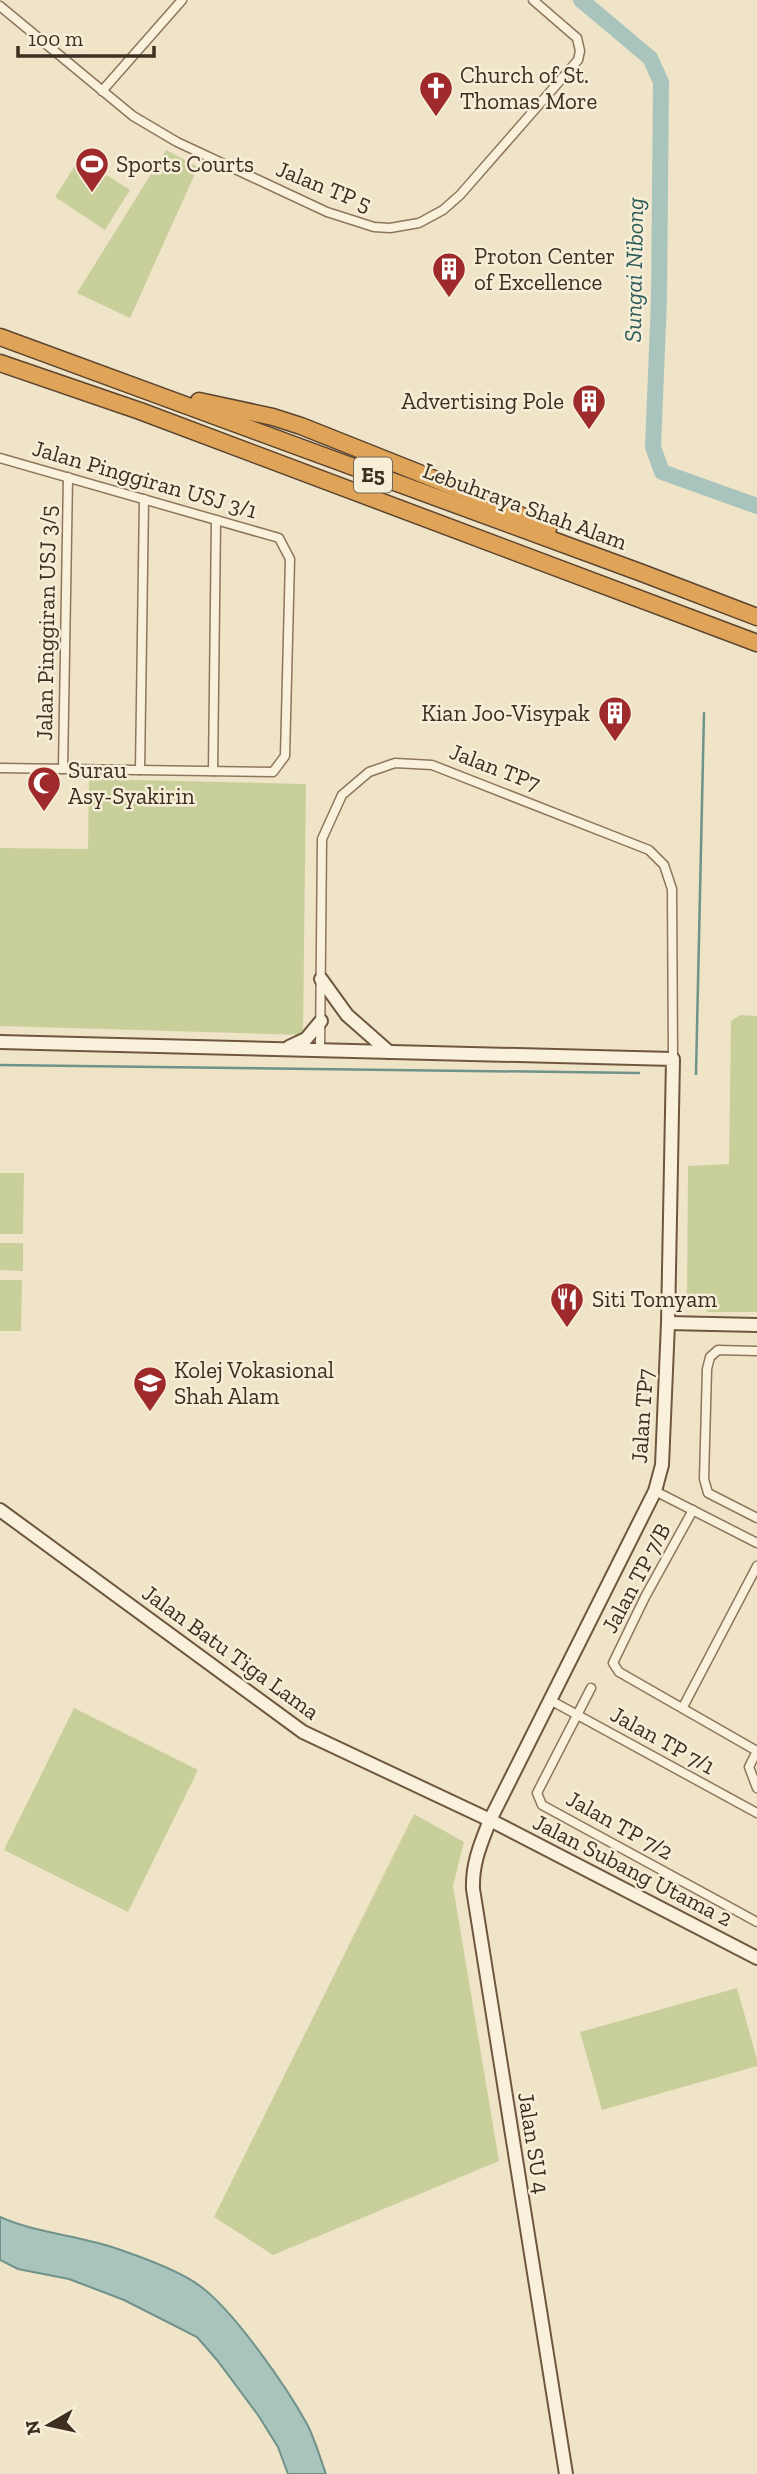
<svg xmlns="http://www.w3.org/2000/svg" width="757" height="2474" font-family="'Zilla Slab',serif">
	<rect width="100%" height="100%" fill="#f0e4c8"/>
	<!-- green -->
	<g fill="#c9cf9b">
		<polygon points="166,150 198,167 130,318 77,293"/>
		<polygon points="80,158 130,190 105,230 55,197"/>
		<polygon points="89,779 306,784 303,1035 0,1026 0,848 88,849"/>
		<polygon points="740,1015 757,1016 757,1312 708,1312 687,1294 688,1166 729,1164 731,1021"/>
		<polygon points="0,1173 24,1173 23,1234 0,1234"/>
		<polygon points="0,1243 23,1243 23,1271 0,1270"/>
		<polygon points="0,1280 22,1280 21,1331 0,1331"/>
		<polygon points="74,1708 198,1770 128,1912 4,1850"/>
		<polygon points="414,1814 464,1842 453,1886 499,2161 273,2255 214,2217"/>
		<polygon points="737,1988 757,2059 757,2066 602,2110 580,2032"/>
	</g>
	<!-- water -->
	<path fill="#a9c4bc" stroke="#6f938a" stroke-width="2" d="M0 2217C36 2233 75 2235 112 2247 136 2255 180 2271 200 2286 234 2311 286 2386 307 2424 315 2439 320 2458 326 2474H288L278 2447 258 2415 217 2360 197 2337 124 2300 69 2279 18 2269 0 2260Z"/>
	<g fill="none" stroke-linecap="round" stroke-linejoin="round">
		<!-- stream -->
		<g stroke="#6f938a" stroke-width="2.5">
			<polyline points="0,1065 639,1073"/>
			<polyline points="696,1074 704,713"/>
		</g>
		<!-- river -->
		<polyline stroke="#a9c4bc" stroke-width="16" points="581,0 650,58 661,82 659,299 653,447 662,472 757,506"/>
		<!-- street casing -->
		<g stroke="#8d765c" stroke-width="11">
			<g id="street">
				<polyline points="0,6 133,116 177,142 327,212 374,227 390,228 419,223 443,210 460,195 578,60 580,51 577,38 533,0"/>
				<polyline points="102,91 182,0"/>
				<polyline points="0,458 279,538 290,559 285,756 273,772 0,768"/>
				<polyline points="63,769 68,477"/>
				<polyline points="140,770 144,499"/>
				<polyline points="213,771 216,520"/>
				<polyline points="320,1050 322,839 342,795 369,772 395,763 432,765 649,850 664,865 672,889 673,1059"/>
				<polyline points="757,1351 718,1350 710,1357 707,1369 704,1479 708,1493 757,1518"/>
				<polyline points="655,1491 757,1543"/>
				<polyline points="693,1510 645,1597 613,1663 619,1672 757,1751"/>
				<polyline points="591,1688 537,1793 542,1805 757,1922"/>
				<polyline points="550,1700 757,1813"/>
				<polyline points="683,1707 757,1566"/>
				<polyline points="757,1751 749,1767 757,1788"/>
			</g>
		</g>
		<!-- secondary casing -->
		<g stroke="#6f573f" stroke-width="16">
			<g id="secondary">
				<polyline points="321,979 347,1015 389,1052"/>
				<path d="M0 1042 673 1059 668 1323 662 1465 655 1491 490 1820C481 1843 472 1863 473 1889L566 2474"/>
				<polyline points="289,1047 306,1039 321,1021"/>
				<polyline points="668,1323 757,1325"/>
				<polyline points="0,1510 303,1732 490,1820 757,1958"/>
			</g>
		</g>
		<!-- highway casing -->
		<g stroke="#5b4430" stroke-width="19">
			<g id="highway">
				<polyline points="0,337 642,573 757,617"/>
				<polyline points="0,363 140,411 757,643"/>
				<polyline points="199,401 273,417 301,426 497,504 548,529"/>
			</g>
		</g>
		<!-- street -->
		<use href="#street" stroke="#faf1dc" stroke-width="8"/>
		<!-- secondary -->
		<use href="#secondary" stroke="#faf1dc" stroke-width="12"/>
		<!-- highway -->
		<use href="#highway" stroke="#e0a458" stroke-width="16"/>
	</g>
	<!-- icons -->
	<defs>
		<g id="church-pin" transform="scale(1.75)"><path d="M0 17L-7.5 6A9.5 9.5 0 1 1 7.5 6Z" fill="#9e2a2b" stroke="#f7eed8"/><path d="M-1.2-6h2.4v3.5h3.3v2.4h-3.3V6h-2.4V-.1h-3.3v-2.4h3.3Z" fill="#fff"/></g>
		<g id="stadium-pin" transform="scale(1.75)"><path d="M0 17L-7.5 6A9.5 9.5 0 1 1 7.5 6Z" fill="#9e2a2b" stroke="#f7eed8"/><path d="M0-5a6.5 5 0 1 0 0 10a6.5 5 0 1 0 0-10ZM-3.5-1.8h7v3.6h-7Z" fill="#fff"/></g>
		<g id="building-pin" transform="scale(1.75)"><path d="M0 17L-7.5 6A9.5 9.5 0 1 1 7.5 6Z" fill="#9e2a2b" stroke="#f7eed8"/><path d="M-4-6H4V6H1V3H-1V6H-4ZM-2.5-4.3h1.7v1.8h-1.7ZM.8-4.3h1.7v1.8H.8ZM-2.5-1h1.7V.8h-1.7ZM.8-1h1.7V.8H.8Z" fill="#fff"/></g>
		<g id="mosque-pin" transform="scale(1.75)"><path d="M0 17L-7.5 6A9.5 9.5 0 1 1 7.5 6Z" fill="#9e2a2b" stroke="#f7eed8"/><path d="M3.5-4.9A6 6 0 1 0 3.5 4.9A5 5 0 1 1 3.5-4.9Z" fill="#fff"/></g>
		<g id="restaurant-pin" transform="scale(1.75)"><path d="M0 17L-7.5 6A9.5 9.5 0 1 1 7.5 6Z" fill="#9e2a2b" stroke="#f7eed8"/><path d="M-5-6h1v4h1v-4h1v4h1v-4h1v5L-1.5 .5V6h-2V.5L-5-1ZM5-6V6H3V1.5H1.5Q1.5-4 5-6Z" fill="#fff"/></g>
		<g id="school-pin" transform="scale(1.75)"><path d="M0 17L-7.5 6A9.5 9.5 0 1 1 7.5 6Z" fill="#9e2a2b" stroke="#f7eed8"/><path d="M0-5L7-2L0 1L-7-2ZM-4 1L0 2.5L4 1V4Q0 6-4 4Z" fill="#fff"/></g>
	</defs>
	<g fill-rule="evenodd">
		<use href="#church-pin" x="436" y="88"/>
		<use href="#stadium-pin" x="92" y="164"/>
		<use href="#building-pin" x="449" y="269"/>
		<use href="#building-pin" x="589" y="401"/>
		<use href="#building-pin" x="615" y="713"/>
		<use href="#mosque-pin" x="44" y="783"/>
		<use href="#restaurant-pin" x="567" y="1299"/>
		<use href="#school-pin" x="150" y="1383"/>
	</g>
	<g text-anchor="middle" stroke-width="5" stroke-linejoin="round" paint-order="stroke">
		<!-- shield labels -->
		<rect fill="#f7eed8" stroke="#756857" stroke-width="2" x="354" y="457.5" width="38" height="35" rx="5"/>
		<g font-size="21" font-weight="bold" fill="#3d2e20">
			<text x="373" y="482">E5</text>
		</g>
		<!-- poi labels -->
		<g font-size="23" fill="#3d2e20" stroke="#f7eed8" text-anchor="start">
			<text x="460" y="83">Church of St.<tspan x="460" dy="26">Thomas More</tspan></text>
			<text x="116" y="172">Sports Courts</text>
			<text x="474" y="264">Proton Center<tspan x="474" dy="26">of Excellence</tspan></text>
			<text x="564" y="409" text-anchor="end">Advertising Pole</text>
			<text x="590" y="721" text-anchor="end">Kian Joo-Visypak</text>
			<text x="68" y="778">Surau<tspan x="68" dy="26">Asy-Syakirin</tspan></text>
			<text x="592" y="1307">Siti Tomyam</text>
			<text x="174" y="1378">Kolej Vokasional<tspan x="174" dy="26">Shah Alam</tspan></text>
		</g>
		<!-- street labels -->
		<g font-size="23" fill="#3d2e20" stroke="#f7eed8">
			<text transform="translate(324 186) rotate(22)" y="8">Jalan TP 5</text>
			<text transform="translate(145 479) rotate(16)" y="8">Jalan Pinggiran USJ 3/1</text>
			<text transform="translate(525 506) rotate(20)" y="8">Lebuhraya Shah Alam</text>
			<text transform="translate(46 623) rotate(-89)" y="8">Jalan Pinggiran USJ 3/5</text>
			<text transform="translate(495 767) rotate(21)" y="8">Jalan TP7</text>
			<text transform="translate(642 1416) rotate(-86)" y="8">Jalan TP7</text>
			<text transform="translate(636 1578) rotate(-62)" y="8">Jalan TP 7/B</text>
			<text transform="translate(231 1652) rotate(36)" y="8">Jalan Batu Tiga Lama</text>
			<text transform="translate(663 1740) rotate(29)" y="8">Jalan TP 7/1</text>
			<text transform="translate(620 1825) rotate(29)" y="8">Jalan TP 7/2</text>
			<text transform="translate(633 1870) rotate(27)" y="8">Jalan Subang Utama 2</text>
			<text transform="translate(534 2143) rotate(81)" y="8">Jalan SU 4</text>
		</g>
		<!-- water labels -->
		<g font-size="24" font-style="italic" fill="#2f5d5a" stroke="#f7eed8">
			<text transform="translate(634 270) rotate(-89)" y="8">Sungai Nibong</text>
		</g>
	</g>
	<!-- north arrow -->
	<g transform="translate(49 2425) rotate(261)" stroke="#f7eed8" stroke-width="5" paint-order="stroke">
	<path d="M0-5L12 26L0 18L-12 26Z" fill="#3d2e20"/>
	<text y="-10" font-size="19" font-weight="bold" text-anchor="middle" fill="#3d2e20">N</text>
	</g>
	<!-- scale -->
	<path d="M18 46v10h136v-10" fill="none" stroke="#3d2e20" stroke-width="3.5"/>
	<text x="28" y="46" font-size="21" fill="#3d2e20" stroke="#f7eed8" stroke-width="5" paint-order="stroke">100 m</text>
</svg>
